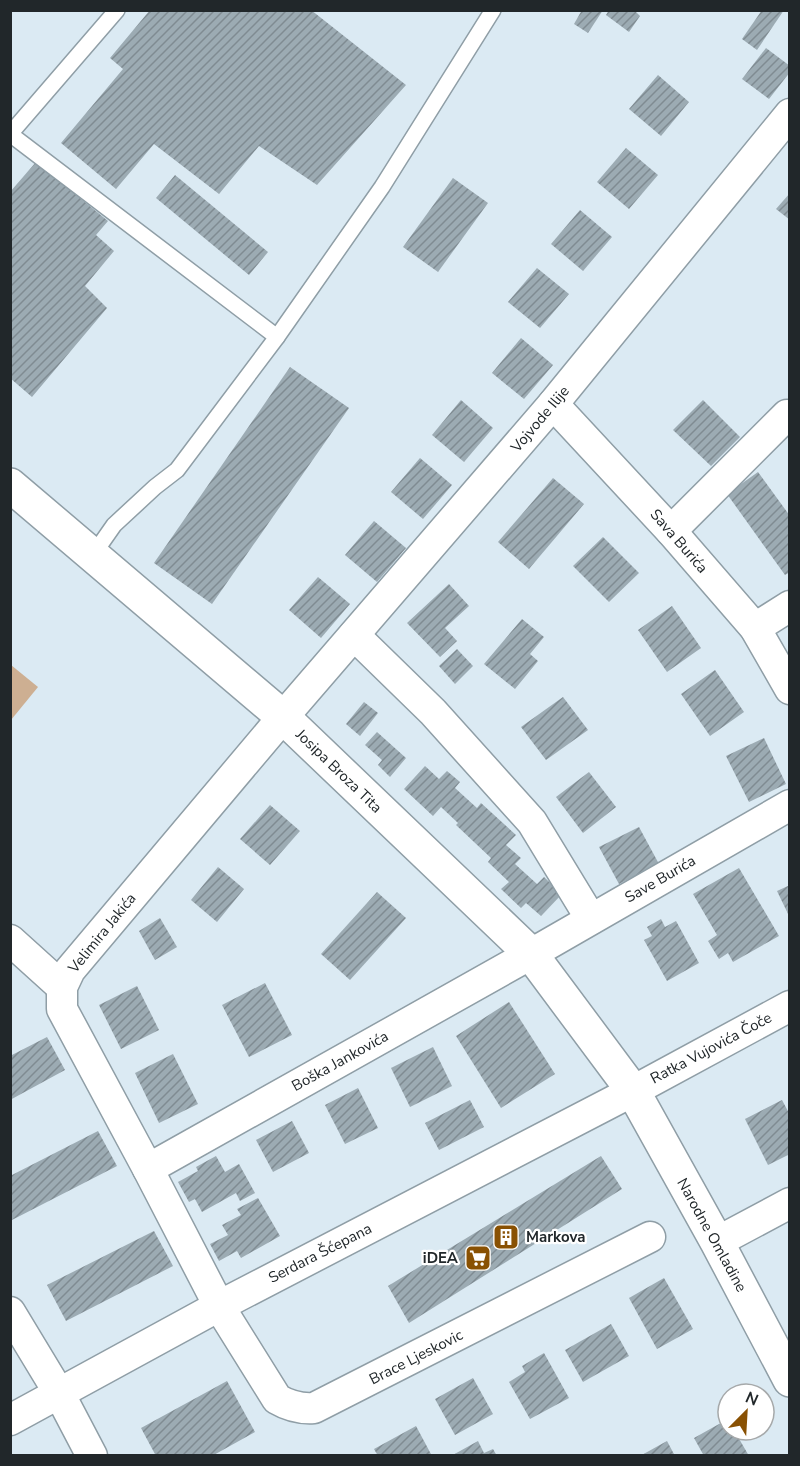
<svg xmlns="http://www.w3.org/2000/svg" width="800" height="1466" font-family="'Nunito Sans',sans-serif">
	<defs>
		<pattern id="building-hatch" width="6" height="6" patternUnits="userSpaceOnUse" patternTransform="scale(1.5)"><rect width="6" height="6" fill="#9cabb3"/><path d="M-1 1l2-2M0 6l6-6M5 7l2-2" fill="none" stroke="#7f8b92"/></pattern>
	</defs>
	<rect width="100%" height="100%" fill="#dbeaf3"/>
	<!-- green -->
	<polygon fill="#cdaf92" points="11,665 38,687 11,720"/>
	<!-- building -->
	<g fill="url(#building-hatch)">
		<polygon points="150,10 311,10 406,85 317,185 259,146 219,194 154,144 116,189 61,143 123,69 110,58"/>
		<polygon points="582,10 603,10 588,33 574,24"/>
		<polygon points="609,10 634,10 640,16 629,32 606,15"/>
		<polygon points="762,10 784,10 757,50 742,39"/>
		<polygon points="766,48 790,66 790,72 769,99 742,79"/>
		<polygon points="658,75 689,102 661,136 629,109"/>
		<polygon points="626,148 658,175 629,209 597,182"/>
		<polygon points="36,162 108,221 96,235 114,251 85,286 107,308 32,397 10,378 10,192"/>
		<polygon points="175,175 268,252 249,275 156,198"/>
		<polygon points="453,178 488,203 438,272 403,247"/>
		<polygon points="790,193 790,220 776,209"/>
		<polygon points="580,210 612,237 583,271 551,244"/>
		<polygon points="537,268 569,294 540,328 508,302"/>
		<polygon points="521,338 553,365 524,399 492,373"/>
		<polygon points="290,367 349,408 212,604 154,563"/>
		<polygon points="461,400 493,428 464,462 432,435"/>
		<polygon points="703,400 740,437 711,466 673,430"/>
		<polygon points="420,458 452,485 423,519 391,492"/>
		<polygon points="758,472 790,516 790,572 785,575 727,494"/>
		<polygon points="553,478 584,504 529,569 498,542"/>
		<polygon points="374,521 406,548 377,582 345,555"/>
		<polygon points="603,537 639,573 609,602 573,566"/>
		<polygon points="318,577 350,604 321,638 289,610"/>
		<polygon points="449,584 469,606 445,628 457,641 440,657 407,623"/>
		<polygon points="672,606 701,648 667,672 638,630"/>
		<polygon points="522,619 544,637 530,654 538,661 515,689 484,664"/>
		<polygon points="457,649 473,666 455,684 439,666"/>
		<polygon points="715,670 744,712 710,736 681,694"/>
		<polygon points="563,697 588,730 546,760 521,727"/>
		<polygon points="364,702 378,713 360,736 346,724"/>
		<polygon points="377,732 406,758 390,777 378,765 382,760 365,745"/>
		<polygon points="764,738 786,784 749,802 726,756"/>
		<polygon points="425,766 439,779 447,771 460,782 455,788 477,808 481,803 516,835 506,845 521,858 515,864 537,884 544,877 562,894 541,916 526,903 521,908 501,889 509,882 488,862 491,858 456,825 458,823 441,807 433,816 404,789"/>
		<polygon points="589,772 616,807 583,833 556,797"/>
		<polygon points="270,805 300,831 270,865 240,839"/>
		<polygon points="639,827 659,864 619,884 599,847"/>
		<polygon points="218,867 244,889 217,922 191,900"/>
		<polygon points="739,868 779,936 733,962 728,953 719,959 708,941 717,935 693,894"/>
		<polygon points="790,885 790,918 777,891"/>
		<polygon points="377,892 406,918 350,980 321,954"/>
		<polygon points="160,918 177,947 155,960 139,931"/>
		<polygon points="661,919 665,927 676,921 699,963 667,981 644,940 652,936 647,927"/>
		<polygon points="265,983 292,1035 249,1057 222,1005"/>
		<polygon points="137,986 159,1030 121,1049 99,1005"/>
		<polygon points="509,1002 555,1074 501,1108 456,1036"/>
		<polygon points="47,1037 65,1070 10,1100 10,1056"/>
		<polygon points="433,1047 452,1086 410,1107 391,1068"/>
		<polygon points="173,1054 198,1104 159,1123 135,1073"/>
		<polygon points="358,1088 378,1128 345,1144 325,1105"/>
		<polygon points="470,1100 484,1127 439,1150 425,1123"/>
		<polygon points="782,1100 790,1115 790,1154 768,1165 745,1119"/>
		<polygon points="292,1121 309,1153 273,1172 256,1140"/>
		<polygon points="98,1131 117,1166 10,1221 10,1176"/>
		<polygon points="216,1156 225,1172 239,1164 255,1193 240,1201 236,1193 202,1212 195,1199 189,1202 178,1182 198,1171 196,1167"/>
		<polygon points="601,1156 622,1189 409,1323 388,1286"/>
		<polygon points="258,1198 280,1236 241,1258 237,1251 219,1261 210,1244 228,1235 222,1225 241,1215 237,1209"/>
		<polygon points="154,1231 173,1266 66,1321 47,1285"/>
		<polygon points="664,1278 693,1329 657,1349 629,1298"/>
		<polygon points="611,1324 629,1356 583,1382 565,1350"/>
		<polygon points="544,1353 569,1398 530,1419 509,1382 525,1372 522,1366"/>
		<polygon points="473,1378 493,1414 455,1435 435,1399"/>
		<polygon points="227,1381 255,1432 212,1456 156,1456 141,1428"/>
		<polygon points="728,1419 728,1430 734,1430 749,1456 704,1456 694,1438"/>
		<polygon points="416,1426 432,1456 378,1456 374,1449"/>
		<polygon points="478,1441 484,1453 493,1449 497,1456 451,1456"/>
		<polygon points="667,1441 675,1456 640,1456"/>
	</g>
	<g fill="none" stroke-linecap="round" stroke-linejoin="round">
		<!-- lane casing -->
		<g stroke="#8f9ea6" stroke-width="18">
			<g id="lane">
				<polyline points="10,134 277,337"/>
				<polyline points="10,134 117,10"/>
				<polyline points="93,555 114,525 155,487 177,470 277,337 382,187 493,10"/>
			</g>
		</g>
		<!-- street casing -->
		<g stroke="#8f9ea6" stroke-width="33">
			<g id="street">
				<polyline points="553,404 671,531 755,628 790,689"/>
				<polyline points="671,531 787,415"/>
				<polyline points="755,628 790,606"/>
				<polyline points="354,635 433,712 532,822 591,919"/>
				<polyline points="10,940 62,987"/>
				<polyline points="148,1169 531,954 790,805"/>
				<path d="M650 1237 314 1408C300 1409 289 1406 277 1399L219 1306 148 1169 62 1009V987L70 970 283 717 553 404 790 114"/>
				<polyline points="717,1242 790,1203"/>
				<polyline points="10,1312 59,1393 92,1456"/>
				<polyline points="10,1420 219,1306 633,1091 790,1006"/>
			</g>
		</g>
		<!-- secondary casing -->
		<g stroke="#8f9ea6" stroke-width="36">
			<polyline id="secondary" points="10,485 283,717 531,954 633,1091 717,1242 790,1380"/>
		</g>
		<!-- lane -->
		<use href="#lane" stroke="#fff" stroke-width="15"/>
		<!-- street -->
		<use href="#street" stroke="#fff" stroke-width="30"/>
		<!-- secondary -->
		<use href="#secondary" stroke="#fff" stroke-width="33"/>
	</g>
	<!-- icons -->
	<defs>
		<g id="building-square" transform="scale(1.35)"><rect x="-9" y="-9" width="18" height="18" rx="4" fill="#895103" stroke="#fff"/><path d="M-4-6H4V6H1V3H-1V6H-4ZM-2.5-4.3h1.7v1.8h-1.7ZM.8-4.3h1.7v1.8H.8ZM-2.5-1h1.7V.8h-1.7ZM.8-1h1.7V.8H.8Z" fill="#fff"/></g>
		<g id="supermarket-square" transform="scale(1.35)"><rect x="-9" y="-9" width="18" height="18" rx="4" fill="#895103" stroke="#fff"/><path d="M-6-5.5h2.5l.6 2H6L4.5 2H-2.5L-4.4-4H-6ZM-1.5 3.2a1.3 1.3 0 1 0 .1 0ZM3 3.2a1.3 1.3 0 1 0 .1 0Z" fill="#fff"/></g>
	</defs>
	<g fill-rule="evenodd">
		<use href="#building-square" x="506" y="1237"/>
		<use href="#supermarket-square" x="478" y="1258"/>
	</g>
	<g text-anchor="middle" stroke-width="4.5" stroke-linejoin="round" paint-order="stroke">
		<!-- street labels -->
		<g font-size="15" fill="#21272a" stroke="#fff">
			<text transform="translate(540 419) rotate(-50)" y="5">Vojvode Ilije</text>
			<text transform="translate(679 541) rotate(49)" y="5">Sava Burića</text>
			<text transform="translate(339 771) rotate(44)" y="5">Josipa Broza Tita</text>
			<text transform="translate(660 879) rotate(-30)" y="5">Save Burića</text>
			<text transform="translate(102 933) rotate(-51)" y="5">Velimira Jakića</text>
			<text transform="translate(711 1048) rotate(-28)" y="5">Ratka Vujovića Čoče</text>
			<text transform="translate(340 1061) rotate(-29)" y="5">Boška Jankovića</text>
			<text transform="translate(712 1235) rotate(61)" y="5">Narodne Omladine</text>
			<text transform="translate(320 1253) rotate(-27)" y="5">Serdara Šćepana</text>
			<text transform="translate(416 1357) rotate(-27)" y="5">Brace Ljeskovic</text>
		</g>
		<!-- poi labels -->
		<g font-size="15" font-weight="bold" fill="#21272a" stroke="#fff" text-anchor="start">
			<text x="526" y="1242">Markova</text>
			<text x="458" y="1263" text-anchor="end">iDEA</text>
		</g>
	</g>
	<!-- border -->
	<rect width="800" height="1466" fill="none" stroke="#21272a" stroke-width="24"/>
	<!-- north arrow -->
	<g transform="translate(746 1412) rotate(24)"><circle r="28" fill="#ffffff" stroke="#a6a9aa" stroke-width="1.5"/>
	<path d="M0-4.5L10 22L0 15L-10 22Z" fill="#895103"/>
	<text y="-9" font-size="16" font-weight="bold" text-anchor="middle" fill="#21272a">N</text>
	</g>
</svg>
